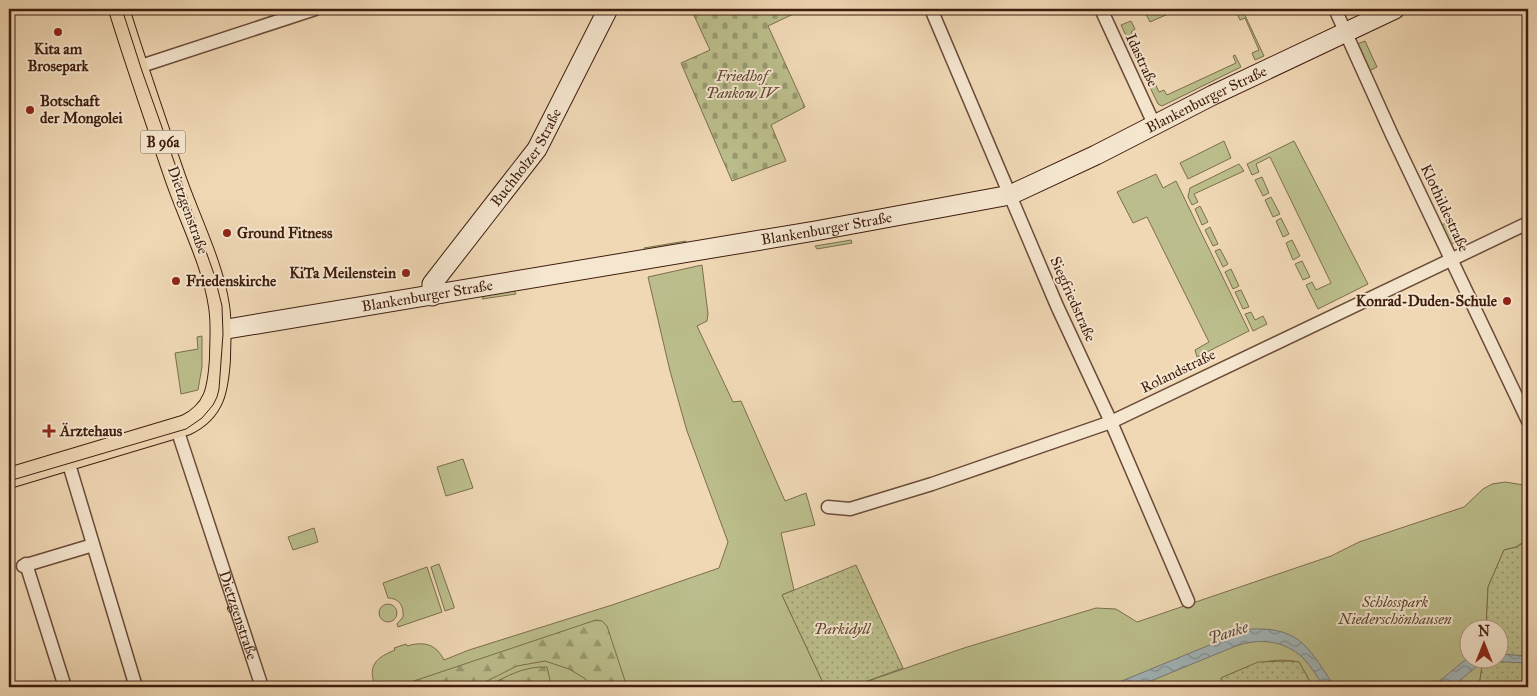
<svg xmlns="http://www.w3.org/2000/svg" width="1537" height="696" font-family="'IM FELL Great Primer',serif">
	<defs>
		<pattern id="forest-firs" width="22" height="20" patternUnits="userSpaceOnUse" patternTransform="scale(1.25)"><rect width="22" height="20" fill="#bbbe8c"/><path d="M5 1l3.5 6h-7zM16 11l3.5 6h-7z" fill="#999a71"/></pattern>
		<pattern id="cemetery-stones" width="16" height="16" patternUnits="userSpaceOnUse" patternTransform="scale(1.25)"><rect width="16" height="16" fill="#bbbe8c"/><path d="M2 7V4a2 2 0 0 1 4 0v3zM10 15v-3a2 2 0 0 1 4 0v3z" fill="#999a71"/></pattern>
		<pattern id="garden-dots" width="8" height="8" patternUnits="userSpaceOnUse" patternTransform="scale(1.25)"><rect width="8" height="8" fill="#bbbe8c"/><path d="M2 2h.1M6 6h.1" fill="none" stroke="#999a71" stroke-width="1.8" stroke-linecap="round"/></pattern>
		<pattern id="water-waves" width="16" height="10" patternUnits="userSpaceOnUse" patternTransform="scale(1.25)"><rect width="16" height="10" fill="#a1b6ba"/><path d="M0 5q4-4 8 0t8 0" fill="none" stroke="#859396"/></pattern>
	</defs>
	<rect width="100%" height="100%" fill="#f0d8b5"/>
	<filter id="stains"><feTurbulence type="fractalNoise" baseFrequency=".004" numOctaves="4"/><feColorMatrix values="0 0 0 0 .2 0 0 0 0 .09 0 0 0 0 .02 0 0 0 .5 -.17"/></filter>
	<radialGradient id="worn" r=".72"><stop offset=".6" stop-color="#630" stop-opacity="0"/><stop offset="1" stop-color="#630" stop-opacity=".3"/></radialGradient>
	<!-- green -->
	<g fill="#bbbe8c" stroke="#7d6e4d">
		<polygon points="1158,9 1173,9 1167,11 1168,14 1150,22 1146,14"/>
		<polygon points="1235,9 1242,9 1264,56 1255,60 1252,53 1259,50 1245,18 1240,20"/>
		<polygon points="1131,21 1135,29 1131,32 1137,44 1131,46 1121,25"/>
		<polygon points="1365,41 1377,67 1369,71 1357,44"/>
		<polygon points="1235,55 1241,67 1162,106 1158,104 1137,60 1143,57 1159,92 1164,90 1167,95 1236,63 1233,56"/>
		<polygon points="1224,141 1231,158 1188,179 1180,163"/>
		<polygon points="1294,141 1368,284 1318,309 1306,285 1312,282 1316,290 1331,283 1270,157 1256,164 1259,172 1252,175 1247,164"/>
		<polygon points="1239,164 1244,171 1194,194 1198,202 1192,205 1188,197 1190,188"/>
		<polygon points="1156,174 1163,188 1176,181 1249,331 1197,357 1195,350 1209,342 1147,217 1133,223 1117,192"/>
		<polygon points="1262,177 1269,193 1263,196 1255,180"/>
		<polygon points="1271,197 1280,214 1273,217 1265,200"/>
		<polygon points="1200,206 1208,222 1202,225 1195,209"/>
		<polygon points="1281,218 1289,234 1283,237 1276,221"/>
		<polygon points="1449,222 1458,241 1450,245 1441,225"/>
		<polygon points="1210,227 1218,244 1213,246 1205,230"/>
		<polygon points="851,240 852,243 817,249 815,246"/>
		<polygon points="1292,240 1300,256 1293,260 1286,243"/>
		<polygon points="686,241 685,245 645,250 644,248"/>
		<polygon points="1220,249 1228,264 1223,267 1215,251"/>
		<polygon points="1302,261 1310,277 1303,280 1295,264"/>
		<path d="M702 265 708 314 707 321 697 326 733 402 741 401 785 501 806 493 815 525 781 533 794 590 782 595 825 687H362L374 683C368 664 378 657 395 650L394 648 406 644 407 646C424 641 436 644 444 660L469 650 612 605 719 568 728 542 687 431 670 371 648 277Z"/>
		<polygon points="1231,269 1239,286 1233,289 1225,272"/>
		<polygon points="514,290 516,294 482,299 485,295"/>
		<polygon points="1241,290 1249,307 1243,309 1235,292"/>
		<polygon points="1251,312 1255,320 1263,316 1267,324 1253,331 1245,314"/>
		<polygon points="202,336 202,367 198,390 181,394 175,353 198,349 197,337"/>
		<polygon points="463,459 473,488 446,496 437,467"/>
		<path d="M1505 482 1524 485 1528 484V539L1516 547 1504 550 1488 587 1486 628H1470V658L1483 659 1479 687H1313L1299 662C1268 656 1249 666 1221 678L1223 686 1219 687H851L964 648 1096 608 1116 609 1137 622 1331 556 1359 542 1464 507 1483 489 1492 484Z"/>
		<polygon points="314,528 318,542 293,550 288,537"/>
		<polygon points="439,564 454,606 454,608 445,611 431,567"/>
		<path d="M427 567 442 612 398 627 397 624 403 617C404 606 399 598 388 598L383 583Z"/>
		<circle cx="388" cy="613" r="9"/>
	</g>
	<!-- forest -->
	<g fill="url(#forest-firs)" stroke="#7d6e4d">
		<polygon points="596,620 602,621 607,626 627,687 594,687 584,678 569,669 545,661 517,666 475,687 396,687"/>
		<path d="M547 667 550 680 547 685 541 687H486C507 676 524 666 547 667Z"/>
	</g>
	<!-- cemetery -->
	<polygon fill="url(#cemetery-stones)" stroke="#7d6e4d" points="691,9 804,9 768,26 805,107 771,125 786,161 732,181 681,63 710,50"/>
	<!-- garden -->
	<g fill="url(#garden-dots)" stroke="#7d6e4d">
		<polygon points="1528,539 1528,687 1479,687 1483,659 1500,658 1500,628 1486,628 1488,587 1504,550 1517,547"/>
		<polygon points="856,565 903,668 851,687 825,687 782,595"/>
		<polygon points="1289,661 1299,662 1313,687 1219,687 1223,686 1221,678 1258,662"/>
	</g>
	<!-- water -->
	<g fill="url(#water-waves)" stroke="#7a7975">
		<path d="M1252 629C1302 627 1310 651 1335 687H1324C1318 678 1311 666 1303 658 1284 640 1260 638 1236 646L1136 687H1107L1239 633Z"/>
		<polygon points="1500,654 1528,656 1528,663 1483,661 1452,687 1432,687 1469,657 1470,658 1500,658"/>
	</g>
	<g fill="none" stroke-linecap="round" stroke-linejoin="round">
		<!-- stream -->
		<polyline stroke="#7a7975" stroke-width="3" points="9,683 10,687"/>
		<!-- street casing -->
		<g stroke="#6b4c38" stroke-width="15">
			<g id="street">
				<polyline points="931,9 1057,306 1111,422 1188,601"/>
				<polyline points="1101,9 1154,124"/>
				<polyline points="1335,9 1392,135 1528,421"/>
				<polyline points="138,67 315,9"/>
				<path id="s1" d="M177 429 262 687"/>
				<polyline points="68,461 136,687"/>
				<polyline points="828,507 850,509 932,484 1111,422 1528,223"/>
				<polyline points="26,564 65,687"/>
				<polyline points="23,566 93,545"/>
			</g>
		</g>
		<!-- secondary casing -->
		<g stroke="#3f1d0e" stroke-width="21">
			<g id="secondary">
				<path id="s2" d="M432 296V284L537 149 608 9"/>
				<path id="s3" d="M221 330 815 231 1010 195 1096 155 1213 95 1395 9"/>
			</g>
		</g>
		<!-- primary casing -->
		<g stroke="#3f1d0e" stroke-width="22">
			<path id="primary" d="M9 478 186 425C215 411 218 389 220 359 220 342 222 324 219 306 213 264 188 216 174 174 155 119 136 64 119 9"/>
		</g>
		<!-- street -->
		<use href="#street" stroke="#f5e6cf" stroke-width="12"/>
		<!-- secondary -->
		<use href="#secondary" stroke="#f5e6cf" stroke-width="19"/>
		<!-- primary -->
		<use href="#primary" stroke="#f0d8b5" stroke-width="20"/>
		<!-- tram -->
		<polyline stroke="#3f1d0e" stroke-width="1" points="9,481 186,429 202,418 213,405 217,397 219,389 223,334 222,306 214,274 142,71 122,9"/>
	</g>
	<!-- markers -->
	<g fill="#8f2418" stroke="#f5e6cf" stroke-width="2">
		<circle cx="58" cy="32" r="5"/>
		<circle cx="30" cy="110" r="5"/>
		<circle cx="227" cy="233" r="5"/>
		<circle cx="406" cy="273" r="5"/>
		<circle cx="176" cy="281" r="5"/>
		<circle cx="1507" cy="301" r="5"/>
		<path d="M46.5 423.5h5v5h5v5h-5v5h-5v-5h-5v-5h5z"/>
	</g>
	<g text-anchor="middle" stroke-width="4" stroke-linejoin="round" paint-order="stroke">
		<!-- shield labels -->
		<rect fill="#f5e6cf" stroke="#765948" stroke-width="1" x="140.5" y="130.5" width="45" height="23" rx="4"/>
		<g font-size="14" font-weight="bold" fill="#3f1d0e">
			<text x="163" y="147">B 96a</text>
		</g>
		<!-- poi labels -->
		<g font-size="15" font-weight="bold" fill="#3f1d0e" stroke="#f5e6cf" text-anchor="start">
			<text x="58" y="54" text-anchor="middle">Kita am<tspan x="58" dy="17">Brosepark</tspan></text>
			<text x="40" y="106">Botschaft<tspan x="40" dy="17">der Mongolei</tspan></text>
			<text x="237" y="238">Ground Fitness</text>
			<text x="396" y="278" text-anchor="end">KiTa Meilenstein</text>
			<text x="186" y="286">Friedenskirche</text>
			<text x="1497" y="306" text-anchor="end">Konrad-Duden-Schule</text>
			<text x="60" y="436">Ärztehaus</text>
		</g>
		<!-- street labels -->
		<g font-size="15" fill="#3f1d0e" stroke="#f5e6cf">
			<text transform="translate(1142 60) rotate(65)" y="5">Idastraße</text>
			<text dy="5" stroke="none"><textPath href="#s3" startOffset="1019">Blankenburger Straße</textPath></text>
			<text dy="5" stroke="none"><textPath href="#s2" startOffset="170">Buchholzer Straße</textPath></text>
			<text transform="translate(1445 208) rotate(65)" y="5">Klothildestraße</text>
			<text transform="translate(188 210) rotate(70)" y="5">Dietzgenstraße</text>
			<text dy="5" stroke="none"><textPath href="#s3" startOffset="614">Blankenburger Straße</textPath></text>
			<text dy="5" stroke="none"><textPath href="#s3" startOffset="209">Blankenburger Straße</textPath></text>
			<text transform="translate(1073 299) rotate(66)" y="5">Siegfriedstraße</text>
			<text transform="translate(1178 371) rotate(-26)" y="5">Rolandstraße</text>
			<text dy="5" stroke="none"><textPath href="#s1" startOffset="196">Dietzgenstraße</textPath></text>
		</g>
		<!-- park labels -->
		<g font-size="15" font-style="italic" fill="#5e452e" stroke="#f5e6cf">
			<text x="742" y="81">Friedhof<tspan x="742" dy="17">Pankow IV</tspan></text>
			<text x="1395" y="607">Schlosspark<tspan x="1395" dy="17">Niederschönhausen</tspan></text>
			<text x="842" y="634">Parkidyll</text>
		</g>
		<!-- water labels -->
		<g font-size="16" font-style="italic" fill="#5c4b42" stroke="#f5e6cf">
			<text transform="translate(1228 632) rotate(-18)" y="6">Panke</text>
		</g>
	</g>
	<!-- margin -->
	<rect width="1537" height="696" fill="none" stroke="#f0d8b5" stroke-width="30"/>
	<rect x="10" y="10" width="1517" height="676" fill="none" stroke="#3f1d0e" stroke-width="2.5"/>
	<rect x="15" y="15" width="1507" height="666" fill="none" stroke="#3f1d0e"/>
	<!-- north arrow -->
	<g transform="translate(1484 644)"><circle r="24" fill="#f5e6cf" stroke="#ac9682"/>
	<path d="M0-4L9 19L0 12L-9 19Z" fill="#8f2418"/>
	<text y="-8" font-size="14" font-weight="bold" text-anchor="middle" fill="#3f1d0e">N</text>
	</g>
	<rect width="100%" height="100%" filter="url(#stains)"/>
	<rect width="100%" height="100%" fill="url(#worn)"/>
</svg>
